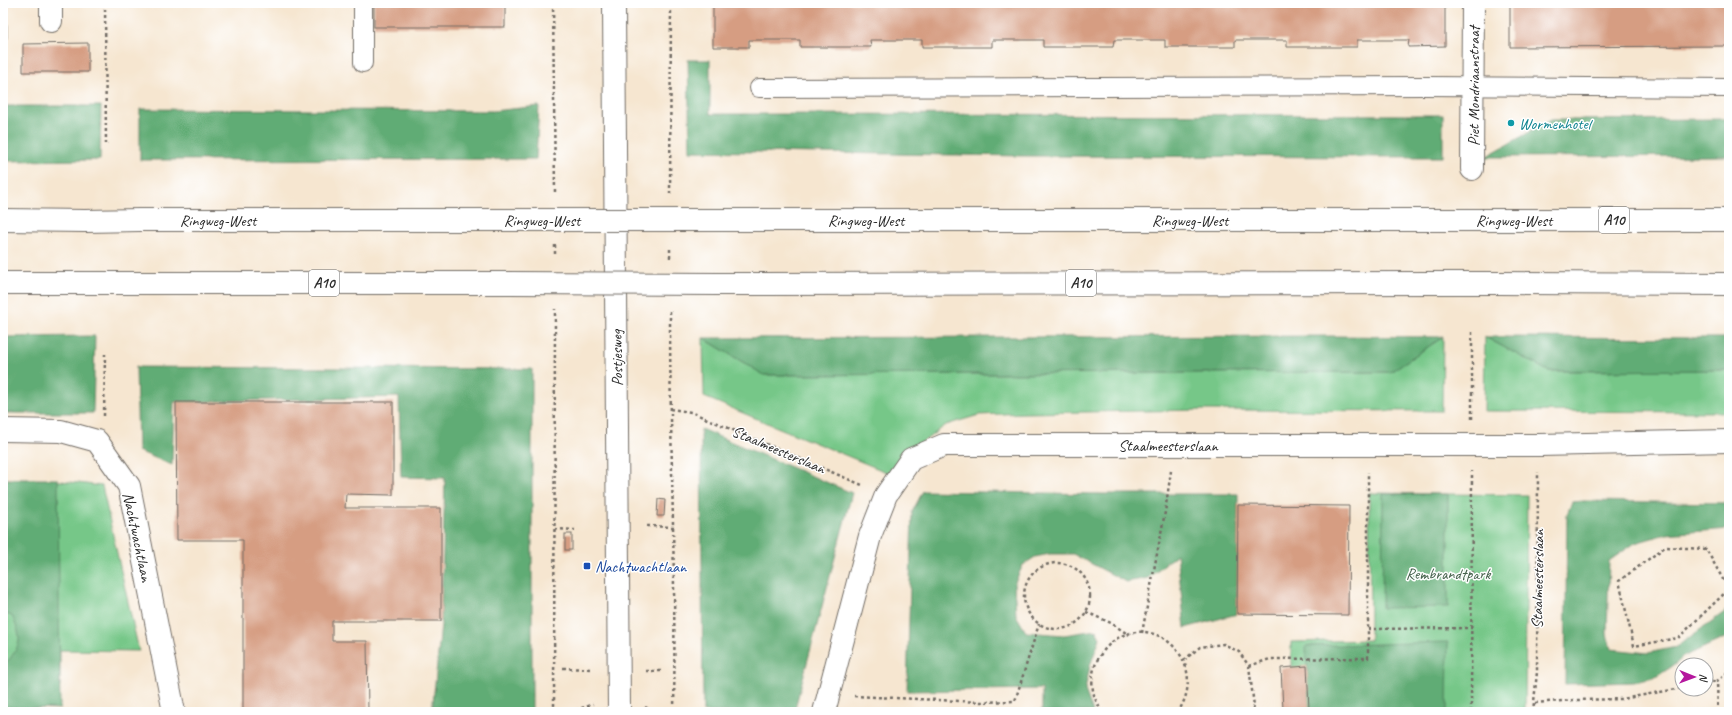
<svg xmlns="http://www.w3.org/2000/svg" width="1732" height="715" font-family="Caveat,sans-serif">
	<rect width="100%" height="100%" fill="#fff"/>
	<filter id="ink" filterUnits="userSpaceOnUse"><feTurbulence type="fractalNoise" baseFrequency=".025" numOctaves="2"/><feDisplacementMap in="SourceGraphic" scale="8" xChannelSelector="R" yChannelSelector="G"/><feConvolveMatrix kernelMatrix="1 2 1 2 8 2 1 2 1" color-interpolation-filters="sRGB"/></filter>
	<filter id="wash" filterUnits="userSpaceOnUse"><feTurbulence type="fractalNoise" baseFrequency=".012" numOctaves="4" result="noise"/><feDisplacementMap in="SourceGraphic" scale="16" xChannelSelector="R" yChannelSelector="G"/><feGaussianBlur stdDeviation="0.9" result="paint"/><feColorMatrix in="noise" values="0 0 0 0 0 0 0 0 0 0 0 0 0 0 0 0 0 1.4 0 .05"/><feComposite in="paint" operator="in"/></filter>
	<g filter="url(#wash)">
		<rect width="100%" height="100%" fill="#f6e6d0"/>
		<!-- green -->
		<g fill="#76c788" stroke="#50795a">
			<polygon points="1443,337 1442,411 1205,410 1026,413 979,415 946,425 909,452 891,474 704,397 703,338 764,375 1390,372"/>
			<polygon points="1485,337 1548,371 1729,370 1729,412 1484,411"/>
			<polygon points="3,480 53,480 102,486 139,651 60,650 60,686 35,685 3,703"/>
			<polygon points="1369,493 1527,495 1525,712 1291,712 1291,642 1370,640"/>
		</g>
		<!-- forest -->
		<g fill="#60ac74" stroke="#466c50">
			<polygon points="688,60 710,60 710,114 1443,115 1443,157 1023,156 690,151"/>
			<polygon points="3,106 101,106 100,160 3,161"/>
			<polygon points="539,106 536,159 140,160 140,109 493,111"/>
			<polygon points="1729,119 1729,156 1485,157 1551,120"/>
			<polygon points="95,336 93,413 3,413 3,337"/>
			<polygon points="1332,336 1443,337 1390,372 764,375 703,338"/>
			<polygon points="1485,337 1729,338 1729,370 1548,371"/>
			<polygon points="136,367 532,369 532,712 432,712 441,625 445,478 401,477 399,397 174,402 172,465 138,451"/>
			<polygon points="701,429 852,493 794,712 703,712"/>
			<path d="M3 479H58L60 709 3 707V662L8 661C23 642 21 637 12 616L3 613Z"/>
			<polygon points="923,491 1103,494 1238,494 1237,614 1185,628 1177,554 1148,578 1126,582 1073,554 1050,554 1035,557 1023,565 1014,584 1016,615 1026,632 1064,635 1096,630 1100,638 1090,666 1085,690 1093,712 1042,712 1042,689 907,691 912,512"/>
			<polygon points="1383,494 1448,494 1448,607 1382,608"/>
			<polygon points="1584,501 1729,503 1729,529 1666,534 1635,543 1609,561 1607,634 1611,649 1648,653 1676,647 1726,611 1729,612 1729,636 1683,657 1676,664 1654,678 1634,682 1565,684 1567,514 1572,502"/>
			<polygon points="1448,642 1447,712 1305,712 1309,711 1306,646"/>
		</g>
		<g id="blocks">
			<!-- building -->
			<g fill="#d69d82">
				<rect x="270" y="3" width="43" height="3"/>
				<rect x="374" y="3" width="131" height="24"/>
				<polygon points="713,3 1445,3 1445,46 1408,47 1409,40 1357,40 1357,47 1287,47 1287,40 1235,40 1235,47 1165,47 1165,40 1114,40 1113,47 1043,47 1043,40 992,40 992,47 922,47 922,40 870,40 871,47 800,47 800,40 749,40 749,47 713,47"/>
				<polygon points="1510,3 1729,3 1729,46 1510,47"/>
				<rect x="3" y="25" width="4" height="13"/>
				<polygon points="88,43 88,72 23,72 23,44"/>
				<rect x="3" y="67" width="4" height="9"/>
				<polygon points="176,402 393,402 393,495 346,494 345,508 441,508 441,621 332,621 332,641 367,641 368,712 243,712 243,540 177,540"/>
				<polygon points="658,499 665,500 664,516 657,516"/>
				<polygon points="1238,505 1349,506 1348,615 1237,614"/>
				<rect x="565" y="534" width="7" height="16"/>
				<polygon points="1307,666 1309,709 1283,710 1281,668"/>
			</g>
		</g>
	</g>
	<g filter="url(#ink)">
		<use href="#blocks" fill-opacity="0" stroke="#726c65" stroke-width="1"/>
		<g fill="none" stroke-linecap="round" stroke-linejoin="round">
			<!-- lane casing -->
			<g stroke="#726c65" stroke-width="20">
				<g id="lane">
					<polyline points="363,63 363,3"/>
					<polyline points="759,88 1425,86 1729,88"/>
				</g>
			</g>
			<!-- street casing -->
			<g stroke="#726c65" stroke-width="24">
				<g id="street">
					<polyline points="51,21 51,3"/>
					<polyline points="1472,169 1473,3"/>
					<polyline points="3,430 61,431 97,441 129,486 174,712"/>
					<polyline points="824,712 870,536 886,495 911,459 944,445 1539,445 1729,441"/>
				</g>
			</g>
			<!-- secondary casing -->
			<g stroke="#726c65" stroke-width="24">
				<path id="secondary" d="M614 3C615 239 618 476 619 712"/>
			</g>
			<!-- highway casing -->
			<g stroke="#726c65" stroke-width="24">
				<g id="highway">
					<polyline points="3,220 85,221"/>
					<polyline points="140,220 509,220"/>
					<polyline points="717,220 1445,220"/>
					<polyline points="1499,220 1729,220"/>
					<polyline points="3,283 85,283"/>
					<polyline points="139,283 509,283"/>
					<polyline points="1500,283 1729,284"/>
					<polyline points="718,284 1444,283"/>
				</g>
			</g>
			<!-- path -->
			<g stroke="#726c65" stroke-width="2.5" stroke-dasharray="3 3" stroke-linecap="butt">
				<polyline points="105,3 106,146"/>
				<polyline points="553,3 555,194"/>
				<polyline points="670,194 671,3"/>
				<polyline points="555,245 555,256"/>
				<polyline points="670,258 670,247"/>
				<path d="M670 311C670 444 676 578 674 712"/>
				<polyline points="1472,332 1472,420"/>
				<polyline points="670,409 691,412 862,485"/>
				<polyline points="104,416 105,354"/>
				<polyline points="647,526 674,527"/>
				<polyline points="555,529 575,530"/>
				<circle cx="1057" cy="596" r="33"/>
				<polyline points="1728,590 1678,638 1634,646 1619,581 1665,547 1706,549 1729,590"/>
				<polyline points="1086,612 1111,623 1129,635"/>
				<polyline points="1368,629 1472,628"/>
				<polyline points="1142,633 1165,512 1171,471"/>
				<polyline points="1184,660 1200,647 1224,644 1239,652 1249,666 1254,706 1252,712"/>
				<polyline points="1249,666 1270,659 1368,658 1368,472"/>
				<polyline points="563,668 591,669"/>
				<polyline points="646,671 661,671"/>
				<polyline points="1706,683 1717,681"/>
				<polyline points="854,696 980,702 1015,701 1039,624"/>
				<polyline points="1535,703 1574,700 1622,699 1682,688"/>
				<polyline points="645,707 655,712"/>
				<polyline points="554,712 555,309"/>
				<polyline points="570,712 593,704"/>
				<path d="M1103 712C1093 700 1090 684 1094 669 1097 658 1103 650 1112 642 1154 609 1211 662 1178 712"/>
				<polyline points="1471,712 1472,471"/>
				<polyline points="1533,712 1537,672 1538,472"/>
				<polyline points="1718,712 1717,681 1729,671"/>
			</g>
			<!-- lane -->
			<use href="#lane" stroke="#fff" stroke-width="18"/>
			<!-- street -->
			<use href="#street" stroke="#fff" stroke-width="22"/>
			<!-- secondary -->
			<use href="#secondary" stroke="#fff" stroke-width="22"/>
			<!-- highway -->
			<use href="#highway" stroke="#fff" stroke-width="22"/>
			<!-- highway-bridge casing -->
			<g stroke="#726c65" stroke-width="24" stroke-linecap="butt">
				<g id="highway-bridge">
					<polyline points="509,220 717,220"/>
					<polyline points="1445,220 1499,220"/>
					<polyline points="85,221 140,220"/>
					<polyline points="85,283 139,283"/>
					<polyline points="509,283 718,284"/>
					<polyline points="1444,283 1500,283"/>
				</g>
			</g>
			<!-- highway-bridge -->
			<use href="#highway-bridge" stroke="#fff" stroke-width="22"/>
		</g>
	</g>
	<!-- markers -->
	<circle fill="#0f9aa8" stroke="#fff" stroke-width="1.5" cx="1511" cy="123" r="4"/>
	<rect fill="#1a4fb4" stroke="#fff" stroke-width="1.5" x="583" y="562" width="8" height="8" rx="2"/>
	<g text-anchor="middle" stroke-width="3" stroke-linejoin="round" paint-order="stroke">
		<!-- shield labels -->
		<g fill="#fff" stroke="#6b6b6b" stroke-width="1">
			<rect x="1599" y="207" width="30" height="26" rx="3"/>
			<rect x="309" y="270" width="30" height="26" rx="3"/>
			<rect x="1066" y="270" width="30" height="26" rx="3"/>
		</g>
		<g font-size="15" font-weight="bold" fill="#2b2b2b">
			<text x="1614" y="225">A10</text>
			<text x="324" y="288">A10</text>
			<text x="1081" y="288">A10</text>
		</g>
		<!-- street labels -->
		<g font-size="16" fill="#2b2b2b" stroke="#fff">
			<text transform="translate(1473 86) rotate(-90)" y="6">Piet Mondriaanstraat</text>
			<text x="218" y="226">Ringweg-West</text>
			<text x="542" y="226">Ringweg-West</text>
			<text x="866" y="226">Ringweg-West</text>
			<text x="1190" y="226">Ringweg-West</text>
			<text x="1514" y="226">Ringweg-West</text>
			<text transform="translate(616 358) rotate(-91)" y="6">Postjesweg</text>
			<text x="1168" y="451">Staalmeesterslaan</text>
			<text transform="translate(779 449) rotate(23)" y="6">Staalmeesterslaan</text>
			<text transform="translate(138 537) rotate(78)" y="6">Nachtwachtlaan</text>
			<text transform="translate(1537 579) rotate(-89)" y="6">Staalmeesterslaan</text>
		</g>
		<!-- culture labels -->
		<g font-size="16" fill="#0d838f" stroke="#fff" text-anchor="start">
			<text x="1519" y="129">Wormenhotel</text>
		</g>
		<!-- transit labels -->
		<g font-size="16" fill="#164399" stroke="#fff" text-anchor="start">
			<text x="595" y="572">Nachtwachtlaan</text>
		</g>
		<!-- park labels -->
		<g font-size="16" fill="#45624c" stroke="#fff">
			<text x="1448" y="579">Rembrandtpark</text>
		</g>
	</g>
	<!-- margin -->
	<rect width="1732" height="715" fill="none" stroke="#fff" stroke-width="16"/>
	<!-- north arrow -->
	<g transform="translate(1694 677) rotate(91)"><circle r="19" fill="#ffffff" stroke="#aaaaaa"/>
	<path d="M0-3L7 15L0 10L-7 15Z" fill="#b5179e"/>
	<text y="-6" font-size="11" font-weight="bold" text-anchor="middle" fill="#2b2b2b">N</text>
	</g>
</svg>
